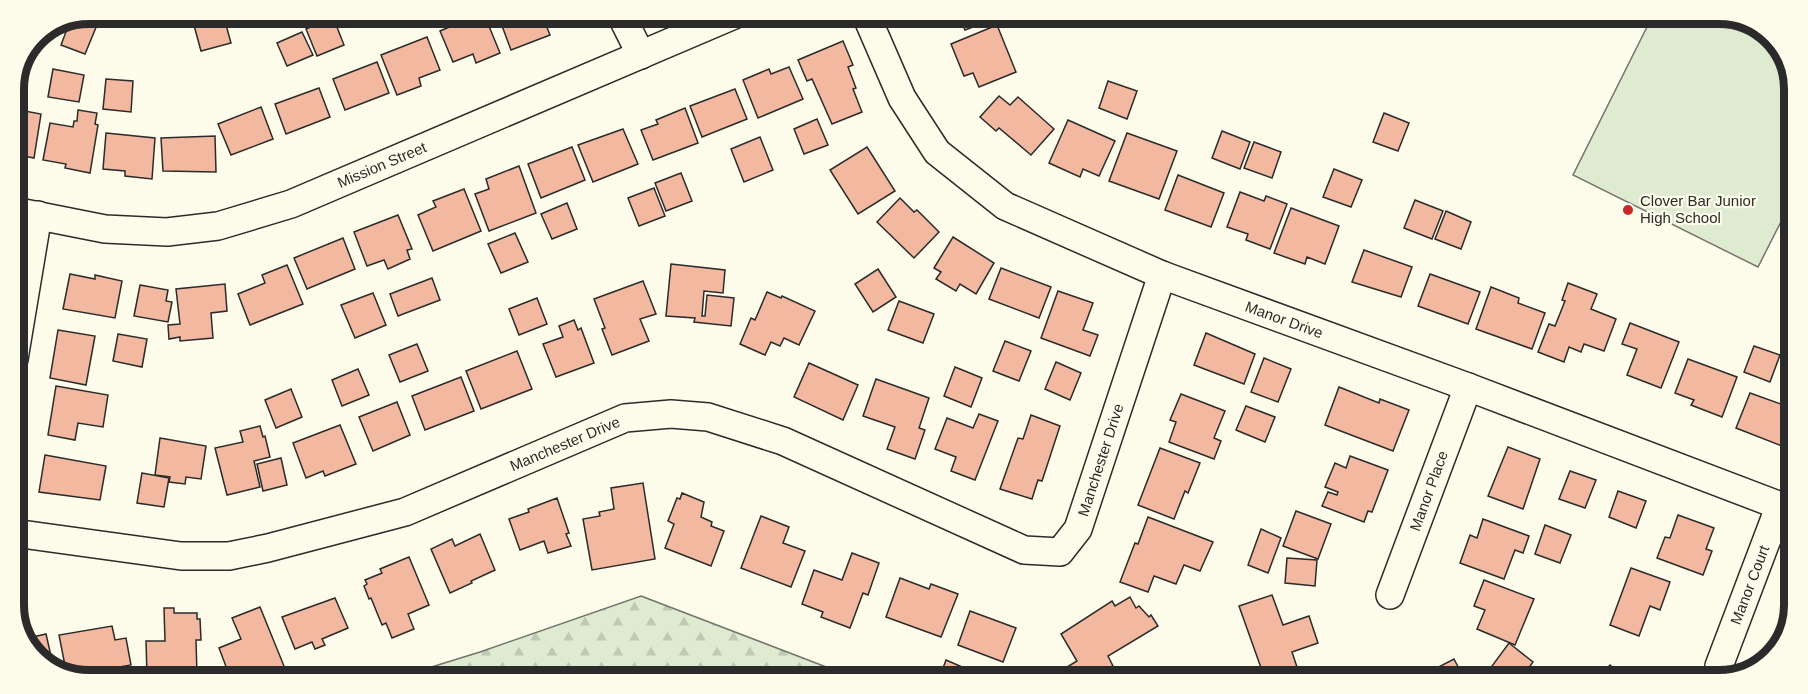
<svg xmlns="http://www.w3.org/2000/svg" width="1808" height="694" font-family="Arial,sans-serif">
	<defs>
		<pattern id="forest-firs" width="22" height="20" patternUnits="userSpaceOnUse" patternTransform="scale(1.5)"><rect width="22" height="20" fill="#deebd1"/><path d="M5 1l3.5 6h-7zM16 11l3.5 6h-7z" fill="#bfcab4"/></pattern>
	</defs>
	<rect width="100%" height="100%" fill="#fdfbea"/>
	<!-- forest -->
	<polygon fill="url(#forest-firs)" stroke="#74746e" stroke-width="1.5" points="641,596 855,678 399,677 480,652"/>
	<!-- park -->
	<polygon fill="#deebd1" stroke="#74746e" stroke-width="1.5" points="1652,17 1744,18 1779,43 1794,83 1794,196 1758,267 1573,175"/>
	<!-- building -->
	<g fill="#f2b8a0" stroke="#2b2b2b" stroke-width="1.5">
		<polygon points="209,14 223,14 231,43 201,51 192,18"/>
		<polygon points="396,14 424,14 425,16 400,26"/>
		<polygon points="480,14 484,14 500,53 476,63 473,54 453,62 440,31"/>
		<polygon points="498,15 542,15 550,35 511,50"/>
		<polygon points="959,16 996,16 996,18 965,30"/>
		<polygon points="333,17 344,45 317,56 306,29"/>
		<polygon points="78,18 97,25 85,54 61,45 70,21"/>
		<polygon points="997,25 1016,72 979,87 973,73 964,76 951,44"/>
		<polygon points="302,32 313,55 287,66 277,43"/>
		<polygon points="427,37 440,70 419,78 421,86 397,95 381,55"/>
		<polygon points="843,41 853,65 848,67 856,88 853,89 862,112 832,124 812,79 807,81 798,60"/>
		<polygon points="377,62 389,93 345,110 333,79"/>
		<polygon points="22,66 18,91 14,90 14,84"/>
		<polygon points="789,67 803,99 758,118 743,80 769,69 771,74"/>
		<polygon points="53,69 84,75 79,102 48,97"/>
		<polygon points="106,79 133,81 131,112 103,109"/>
		<polygon points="1108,81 1137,91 1127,119 1099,108"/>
		<polygon points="319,88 330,117 286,134 275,104"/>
		<polygon points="735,89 747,119 702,137 690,106"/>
		<polygon points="999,96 1010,105 1018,97 1054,129 1031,155 999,128 996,131 980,117"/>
		<polygon points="261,107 273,139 231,155 218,124"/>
		<polygon points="685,108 698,143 653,160 641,130 658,124 656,120"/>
		<polygon points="14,109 41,114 34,158 14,154"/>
		<polygon points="78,110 97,113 95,124 98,125 90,173 65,168 66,164 43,160 50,123 73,127 74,121 77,121"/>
		<polygon points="1384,113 1409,123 1398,151 1373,142"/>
		<polygon points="817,119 828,145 804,154 794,129"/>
		<polygon points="1068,120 1115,141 1099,176 1083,169 1080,177 1049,163"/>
		<polygon points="623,129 638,164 593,182 578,145"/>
		<polygon points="1222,131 1250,142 1240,169 1212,158"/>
		<polygon points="106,133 155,138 152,179 125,176 125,171 103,169"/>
		<polygon points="1127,133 1177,151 1159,199 1109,181"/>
		<polygon points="215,136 216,172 163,171 161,138"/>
		<polygon points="760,137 773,170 744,182 731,149"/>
		<polygon points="1254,142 1281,152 1272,178 1244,168"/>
		<polygon points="572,147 585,180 541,198 528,164"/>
		<polygon points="867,147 895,191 858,214 830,170"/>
		<polygon points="519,166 536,213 489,231 475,194 489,189 486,179"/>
		<polygon points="1334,169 1362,180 1351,207 1323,197"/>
		<polygon points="681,173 692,201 666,211 655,183"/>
		<polygon points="1178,175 1224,193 1211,227 1165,210"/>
		<polygon points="654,188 665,216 639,226 628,198"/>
		<polygon points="464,189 481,231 433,251 418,215 436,207 433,201"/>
		<polygon points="1240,192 1264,201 1266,196 1287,204 1270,249 1246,240 1248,234 1227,227"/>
		<polygon points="900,198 914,212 917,210 939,232 914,258 877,222"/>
		<polygon points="1415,200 1443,211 1432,239 1404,228"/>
		<polygon points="567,203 577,229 552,239 541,214"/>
		<polygon points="1291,208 1339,226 1325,264 1307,257 1305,264 1274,253"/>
		<polygon points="1446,211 1471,222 1461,249 1435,239"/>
		<polygon points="398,215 412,249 407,250 410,259 388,269 384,260 367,266 354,232"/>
		<polygon points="515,233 528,262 501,273 488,244"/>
		<polygon points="953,237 994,263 976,294 960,284 956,291 936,279 941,272 934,268"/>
		<polygon points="343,238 355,269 307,289 294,258"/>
		<polygon points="1364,250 1412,267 1401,297 1352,282"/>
		<polygon points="671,264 725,270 723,293 704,291 702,316 705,316 707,295 734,298 731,326 694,322 695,318 666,316"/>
		<polygon points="287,265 303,304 250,325 238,294 265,283 262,275"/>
		<polygon points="1001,268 1051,287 1039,318 989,299"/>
		<polygon points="878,269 896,297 873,312 855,284"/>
		<polygon points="70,274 95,279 95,275 122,281 115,318 63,309"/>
		<polygon points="1430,274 1480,292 1468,324 1418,306"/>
		<polygon points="432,278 440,300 398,316 390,294"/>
		<polygon points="643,281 656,314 640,319 649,341 612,355 602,329 605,328 594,299"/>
		<polygon points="1568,283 1597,294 1591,309 1616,319 1604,351 1584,344 1581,352 1569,347 1564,362 1538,352 1549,324 1555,326 1565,301 1562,300"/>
		<polygon points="225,284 227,311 211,313 213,338 180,341 180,337 169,339 168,325 180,324 176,289"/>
		<polygon points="140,285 168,290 166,301 172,302 168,322 134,316"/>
		<polygon points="1491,287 1519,298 1518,303 1545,313 1532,349 1476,329"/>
		<polygon points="1058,291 1093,303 1083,330 1098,335 1090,356 1041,338"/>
		<polygon points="767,292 781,298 782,296 815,311 799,345 784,338 780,346 771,342 765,355 740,344 751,318 755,320"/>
		<polygon points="373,293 386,325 355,338 341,305"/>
		<polygon points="537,298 547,324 519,335 509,309"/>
		<polygon points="899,301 934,314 923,343 888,330"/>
		<polygon points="574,320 578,330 581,328 594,363 556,377 543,344 563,337 559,326"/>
		<polygon points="1630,323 1679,342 1661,388 1627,375 1637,349 1622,344"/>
		<polygon points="58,330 95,336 86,385 50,378"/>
		<polygon points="1206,333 1255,354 1244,384 1194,365"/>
		<polygon points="118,334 147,339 142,367 113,361"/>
		<polygon points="1005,341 1031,351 1019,381 993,371"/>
		<polygon points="417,344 428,371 400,382 389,355"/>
		<polygon points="1754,346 1780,355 1770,382 1744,372"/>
		<polygon points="517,351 532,389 481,409 466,371"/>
		<polygon points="1264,358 1291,369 1278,402 1251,392"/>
		<polygon points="1688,359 1737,377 1722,417 1691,405 1694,400 1675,393"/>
		<polygon points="1056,362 1081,373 1070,400 1045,389"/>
		<polygon points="809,363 858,385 843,420 794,397"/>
		<polygon points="955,367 982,378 971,407 944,396"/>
		<polygon points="358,369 369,395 342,406 332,380"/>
		<polygon points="461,377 474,411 425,430 412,396"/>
		<polygon points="876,379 929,398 919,428 925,430 915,459 887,449 895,427 863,416"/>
		<polygon points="56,386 108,395 103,427 78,423 75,440 48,435"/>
		<polygon points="1339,387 1379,403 1380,399 1409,410 1393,451 1325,425"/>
		<polygon points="291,389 302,417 276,428 265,400"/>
		<polygon points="1750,393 1792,408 1792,420 1782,446 1736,428"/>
		<polygon points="1181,394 1225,411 1214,438 1221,441 1214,459 1169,442 1176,422 1170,420"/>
		<polygon points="397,402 410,435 373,451 359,417"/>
		<polygon points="1246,406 1275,417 1265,442 1236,430"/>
		<polygon points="979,414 998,421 975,480 951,471 956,457 935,449 947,418 973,428"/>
		<polygon points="1031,415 1060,426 1042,481 1038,480 1032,499 1000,489 1018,438 1023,439"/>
		<polygon points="340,425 356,464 325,476 323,471 306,478 293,443"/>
		<polygon points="260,426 263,437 265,436 270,457 254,461 260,487 227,495 215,448 243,442 240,431"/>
		<polygon points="160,438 206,446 201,479 186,477 185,484 169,482 170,477 155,475"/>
		<polygon points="1508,447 1540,459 1523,509 1488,496"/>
		<polygon points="1160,448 1200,463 1188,493 1185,491 1174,519 1138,505"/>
		<polygon points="45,455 106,466 100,500 39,492"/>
		<polygon points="1350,456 1388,470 1372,512 1368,511 1364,522 1322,506 1328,492 1337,495 1338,492 1325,487 1335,463 1346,468"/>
		<polygon points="281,458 287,485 263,491 257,464"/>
		<polygon points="1570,471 1596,480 1585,508 1559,499"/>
		<polygon points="142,473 169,478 164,507 137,503"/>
		<polygon points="643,483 655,559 592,570 583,519 600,516 599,512 614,509 611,488"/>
		<polygon points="1618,491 1646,501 1636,528 1609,517"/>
		<polygon points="682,493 704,502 701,517 712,522 711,526 724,531 711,566 665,548 674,524 668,521 677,498 680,499"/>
		<polygon points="557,498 569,533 566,534 571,546 548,553 544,541 520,550 509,519 529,512 528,509"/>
		<polygon points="1296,511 1331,524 1318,559 1283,546"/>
		<polygon points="1678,515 1714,528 1706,549 1712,551 1703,575 1657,558 1665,537 1670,538"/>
		<polygon points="761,516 789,527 783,543 805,551 791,587 741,568"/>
		<polygon points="1148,517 1213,542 1200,571 1184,565 1176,584 1154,576 1148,592 1120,582 1135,543 1138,544"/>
		<polygon points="1483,519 1529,536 1523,553 1515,550 1504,579 1460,563 1470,535 1477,538"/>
		<polygon points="1545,525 1571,535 1560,563 1535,554"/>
		<polygon points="1261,529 1281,538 1268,573 1248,565"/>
		<polygon points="480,534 495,570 471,581 472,583 450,593 431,549 452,539 455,546"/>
		<polygon points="852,553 879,563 868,595 863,593 850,628 821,617 823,612 802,604 814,570 842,580"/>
		<polygon points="409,557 429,605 408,614 414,629 392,638 386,623 382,625 371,598 369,599 364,586 367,584 365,580 382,573 380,569"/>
		<polygon points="1287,558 1317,560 1315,586 1285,583"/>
		<polygon points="1631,568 1670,582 1660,610 1650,606 1639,636 1610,625"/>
		<polygon points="900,578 929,589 931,584 958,594 941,637 886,617"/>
		<polygon points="1484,580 1534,599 1515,645 1477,629 1485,610 1474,606"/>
		<polygon points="1272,595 1283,625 1309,616 1318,643 1292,652 1298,670 1271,679 1265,679 1239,606"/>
		<polygon points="1130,597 1136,608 1139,606 1149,617 1151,615 1158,626 1108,656 1113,666 1110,667 1112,671 1098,679 1074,679 1067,667 1077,661 1061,634 1112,601 1115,606"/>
		<polygon points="335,598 348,628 322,639 325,645 315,649 312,642 295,649 282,617"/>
		<polygon points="260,607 286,671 271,677 262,677 259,668 230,677 219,648 241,639 232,618"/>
		<polygon points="164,608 174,608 174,613 197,613 197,619 200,619 201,640 196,640 197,675 147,675 146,641 165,641"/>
		<polygon points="970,611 1016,628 1003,662 958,645"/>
		<polygon points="112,626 115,640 126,638 131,665 67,676 59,635"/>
		<polygon points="46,634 54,669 29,651 24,639"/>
		<polygon points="1509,643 1533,662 1520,680 1510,680 1492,666"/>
		<polygon points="1454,659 1465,680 1422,680 1426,677 1425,674"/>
		<polygon points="946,660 969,670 966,679 939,679"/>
		<polygon points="1610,665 1626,680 1596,680"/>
		<polygon points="1488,668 1504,680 1480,680"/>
		<polygon points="1351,670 1378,680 1348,680"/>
	</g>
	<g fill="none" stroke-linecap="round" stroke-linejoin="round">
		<!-- minor casing -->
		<g stroke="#2b2b2b" stroke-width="30">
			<g id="minor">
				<polyline points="621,15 641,55"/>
				<polyline points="866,15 902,98 937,152 1005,206 1162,275 1468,387 1791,510"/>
				<polyline points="14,211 105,229 167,232 218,226 291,204 734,15"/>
				<polyline points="14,359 38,215"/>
				<polyline points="14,533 181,556 229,556 268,548 405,512 625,418 671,414 708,417 783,441 1024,550 1060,552 1078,529 1162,275"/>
				<polyline points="1390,595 1468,387"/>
				<polyline points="1719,666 1780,505"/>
			</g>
		</g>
		<!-- minor -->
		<use href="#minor" stroke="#fdfbea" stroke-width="27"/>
	</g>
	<!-- markers -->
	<circle fill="#c62828" stroke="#fdfbea" stroke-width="2" cx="1628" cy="210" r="6"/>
	<g text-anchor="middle" stroke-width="4.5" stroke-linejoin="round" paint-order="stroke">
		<!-- street labels -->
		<g font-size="15" fill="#2b2b2b" stroke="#fdfbea">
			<text transform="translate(382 165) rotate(-23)" y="5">Mission Street</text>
			<text transform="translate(1284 320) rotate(20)" y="5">Manor Drive</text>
			<text transform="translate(565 444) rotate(-23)" y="5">Manchester Drive</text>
			<text transform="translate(1101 460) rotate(-72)" y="5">Manchester Drive</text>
			<text transform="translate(1429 491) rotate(-70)" y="5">Manor Place</text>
			<text transform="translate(1750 585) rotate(-69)" y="5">Manor Court</text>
		</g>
		<!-- poi labels -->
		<g font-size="15" fill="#2b2b2b" stroke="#fdfbea" text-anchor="start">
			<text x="1640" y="206">Clover Bar Junior<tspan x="1640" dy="17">High School</tspan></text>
		</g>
	</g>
	<!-- crop -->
	<path d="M0 0H1808V694H0ZM89 24H1719A65 65 0 0 1 1784 89V605A65 65 0 0 1 1719 670H89A65 65 0 0 1 24 605V89A65 65 0 0 1 89 24Z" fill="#fdfbea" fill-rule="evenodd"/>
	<path fill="none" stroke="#2b2b2b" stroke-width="8" d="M89 24H1719A65 65 0 0 1 1784 89V605A65 65 0 0 1 1719 670H89A65 65 0 0 1 24 605V89A65 65 0 0 1 89 24Z"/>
</svg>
